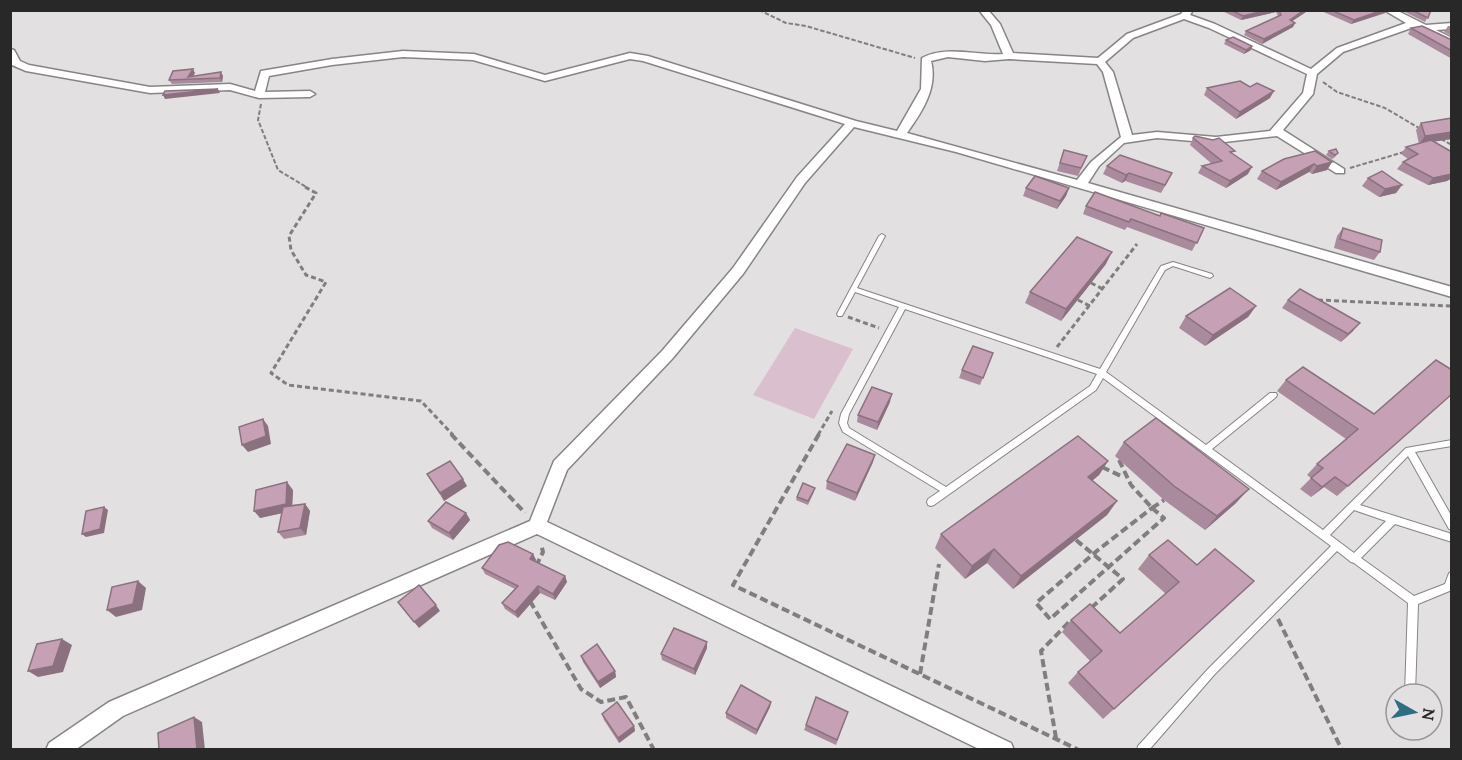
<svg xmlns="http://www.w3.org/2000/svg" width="1462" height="760" font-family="Lora,serif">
	<rect width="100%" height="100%" fill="#e3e0e2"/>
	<!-- green -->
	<polygon fill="#dabfce" points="795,328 853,349 814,419 753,395"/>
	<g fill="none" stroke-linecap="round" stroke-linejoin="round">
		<!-- lane casing -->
		<g stroke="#878485" stroke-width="2">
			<g id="lane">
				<path d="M882 234 885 236 857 288 1100 369 1161 266 1173 262 1212 274 1213 276 1210 278 1173 266 1165 270 1106 372 1206 445 1270 393H1276L1277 395 1276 397 1212 449 1323 530 1406 448 1452 440V446L1415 452 1452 517V530L1449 529 1408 456 1360 505 1452 534V542L1395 524 1361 558 1414 596 1445 584 1449 573 1452 572V590L1418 604 1415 694H1405L1408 603 1354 563 1351 562 1337 551 1214 675 1149 750H1137L1138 746 1208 669 1331 546 1103 378 1096 390 934 505 931 506 928 505 927 502 928 499 940 491 843 432 839 423 841 414 899 307 855 292 842 316H838L837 314 879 236ZM905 309 1097 374 1090 386 946 487 849 428 847 423 849 414ZM1354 510 1386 521 1354 553 1330 535Z"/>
				<polygon points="1403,730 1413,730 1412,735 1408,736 1404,735"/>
			</g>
		</g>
		<!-- street casing -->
		<g stroke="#878485" stroke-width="3">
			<path id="street" d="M979 10H988L1000 24 1013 53 1098 58 1127 34 1181 14 1184 10H1193L1190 15 1215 24 1311 69 1337 48 1406 23 1384 10H1396L1426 25 1452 23V29L1436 30 1452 38V45L1414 27 1343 52 1317 74 1313 94 1283 130 1344 169V173H1336L1277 136 1216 143 1157 138 1124 143 1099 166 1088 183 1452 287V297L956 152 854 127 805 183 743 274 672 359 567 470 547 522 1011 743 1014 750H981L537 534 123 716 75 750H46L49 743 109 702 530 521 554 461 662 351 733 268 797 177 845 124 643 61 630 59 545 81 473 60 403 57 332 65 269 76 265 92 310 91 315 94 310 97 259 98 230 90 150 93 26 71 12 65 10 49 14 50 20 61 29 65 150 87 230 84 255 91 261 71 332 59 403 51 474 54 545 75 630 53 648 56 856 121 897 131 921 89 922 58C946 45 977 56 1003 54L991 25ZM1184 19 1209 28 1307 74 1303 93 1270 131 1216 137 1157 132 1132 135 1113 72 1105 62 1133 38ZM948 57 985 61 1009 59 1097 64 1103 72 1121 137 1091 162 1077 180 907 133C922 112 938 88 931 61Z"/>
		</g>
		<!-- path-far2 -->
		<g stroke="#807e7f" stroke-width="2" stroke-dasharray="4.5 2" stroke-linecap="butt">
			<polyline points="759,10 786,23 806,26 915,58"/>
			<polyline points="1323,82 1337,92 1385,108 1419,128"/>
			<polyline points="261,104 258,120 278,170 308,188"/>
			<polyline points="1441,139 1452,145"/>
			<polyline points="1350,168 1404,152"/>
		</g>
		<!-- path-far1 -->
		<g stroke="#807e7f" stroke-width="3" stroke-dasharray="5 3" stroke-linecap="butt">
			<polyline points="305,187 316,193 289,236 291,250 306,275 326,282 271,373 288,385 421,401 453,435"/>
			<polyline points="1091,283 1103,289"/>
			<polyline points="1078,300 1090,306"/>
			<polyline points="1318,300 1450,306"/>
			<polyline points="848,317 879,328"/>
			<polyline points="1057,347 1137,244"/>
			<polyline points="818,435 832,411"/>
		</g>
		<!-- path -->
		<g stroke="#807e7f" stroke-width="4" stroke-dasharray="8 4" stroke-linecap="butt">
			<polyline points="451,434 525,513"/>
			<polyline points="819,434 733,585 1079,750"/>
			<polyline points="1119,460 1131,485 1152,508"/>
			<polyline points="1102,467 1123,477"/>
			<polygon points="1152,508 1164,518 1050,619 1036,603 1098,550"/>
			<polyline points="1152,508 1164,500"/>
			<polyline points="1076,540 1123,579 1090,609"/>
			<polyline points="536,566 543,552 541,544"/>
			<polyline points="530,601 581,689 601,702 626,697 654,750"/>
			<polyline points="1278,619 1342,750"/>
			<polyline points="920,674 939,564"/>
			<polyline points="1056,738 1041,651 1071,620"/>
		</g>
		<!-- lane -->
		<use href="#lane" fill="#fff" fill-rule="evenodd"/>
		<!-- street -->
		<use href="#street" fill="#fff" fill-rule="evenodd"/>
	</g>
	<!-- wall -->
	<g fill="#aa8a9d">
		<polygon points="1220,10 1309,10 1292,21 1295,23 1293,27 1262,44 1244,35 1246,31 1278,16 1276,12 1241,20"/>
		<polygon points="1319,10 1387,10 1385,13 1351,24"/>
		<polygon points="1406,10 1431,10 1425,22 1405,12"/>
		<polygon points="1448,26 1452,26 1452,36 1444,32"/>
		<polygon points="1411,28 1452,40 1452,59 1408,34"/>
		<polygon points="1226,40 1252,46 1251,50 1244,54 1224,44"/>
		<polygon points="195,73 193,76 223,76 222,82 172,84 169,80"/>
		<polygon points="1250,87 1270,98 1236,119 1204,95 1207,88"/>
		<polygon points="1452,118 1452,139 1433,141 1452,152 1452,178 1447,181 1428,185 1397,169 1403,162 1408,159 1401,154 1406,147 1419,144 1416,130 1421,123"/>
		<polygon points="1193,138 1233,154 1248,174 1226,188 1198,173 1202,166 1212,164 1190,145"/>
		<polygon points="1064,150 1087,156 1078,176 1057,171"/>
		<polygon points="1329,151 1338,153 1335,157 1332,159 1326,155"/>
		<polygon points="1284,159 1332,162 1327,170 1312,174 1309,172 1276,190 1257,179 1262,171"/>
		<polygon points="1107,166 1168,181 1161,193 1125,181 1122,183 1103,174"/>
		<polygon points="1368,178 1402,185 1396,193 1379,197 1362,186"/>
		<polygon points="1026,188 1069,188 1066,196 1057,209 1023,196"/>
		<polygon points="1086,206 1160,216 1204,228 1192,251 1127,227 1125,230 1083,214"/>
		<polygon points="1343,228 1380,252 1374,260 1334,248 1337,236"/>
		<polygon points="1106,264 1061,321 1025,303 1030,292"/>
		<polygon points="1288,300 1353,331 1341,342 1282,308"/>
		<polygon points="1256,306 1248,317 1205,346 1179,328 1186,316"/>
		<polygon points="993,353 980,385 959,378 962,370"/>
		<polygon points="1286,380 1374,414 1452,394 1337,496 1324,487 1311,497 1300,489 1311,478 1307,475 1317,464 1346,439 1277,391"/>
		<polygon points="890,402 877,430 857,422 858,415"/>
		<polygon points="1124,442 1236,503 1205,530 1164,500 1115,456"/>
		<polygon points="1108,461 1099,475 1092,481 1117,501 1107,515 1013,589 987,563 965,579 935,548 941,534"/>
		<polygon points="873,462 855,501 826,489 827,481"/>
		<polygon points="427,474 467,486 444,501"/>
		<polygon points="293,490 292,505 305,504 310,511 306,535 284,539 278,532 282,513 260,518"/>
		<polygon points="814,492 808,505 796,500 797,497"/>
		<polygon points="466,513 470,520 453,540 432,528 428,521"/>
		<polygon points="533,554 536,560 535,561 565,576 567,582 555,600 540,593 518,618 505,609 502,603 515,589 485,574 482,568"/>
		<polygon points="1149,555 1197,565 1254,581 1103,719 1068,683 1078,672 1090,661 1062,632 1071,620 1120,633 1166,594 1138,569"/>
		<polygon points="707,642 707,648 695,675 662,660 661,654"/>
		<polygon points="581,656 615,671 616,677 600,688 583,662"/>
		<polygon points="771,702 770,707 756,735 726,718 726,713"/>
		<polygon points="848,712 836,745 804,730 806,725"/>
		<polygon points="602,714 634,726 635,731 619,743 604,720"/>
	</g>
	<!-- shaded-wall -->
	<g fill="#8b717f">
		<polygon points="1268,10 1277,10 1276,12 1241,20 1243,16"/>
		<polygon points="1304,10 1309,10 1288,24 1290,20"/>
		<polygon points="1383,10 1387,10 1385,13 1351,24 1354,20"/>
		<polygon points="1295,23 1293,27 1262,44 1264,39"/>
		<polygon points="1252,46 1251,50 1244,54 1246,50"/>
		<polygon points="193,69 195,73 191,79 188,77"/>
		<polygon points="221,72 223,76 222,82 220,78"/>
		<polygon points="218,89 220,93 165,99 163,95"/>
		<polygon points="1274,91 1270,98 1236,119 1240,112"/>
		<polygon points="1452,132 1452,139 1419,144 1425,136"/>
		<polygon points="1332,162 1327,170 1312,174 1317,166"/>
		<polygon points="1314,164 1309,172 1276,190 1281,182"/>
		<polygon points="1252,167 1248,174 1226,188 1230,181"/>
		<polygon points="1129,173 1125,181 1122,183 1126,175"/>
		<polygon points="1452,174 1452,178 1447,181 1428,185 1433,178"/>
		<polygon points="1402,185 1396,193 1379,197 1385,189"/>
		<polygon points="1069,188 1066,196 1057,209 1060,201"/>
		<polygon points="1112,252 1106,264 1061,321 1066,309"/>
		<polygon points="1256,306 1248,317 1205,346 1213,335"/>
		<polygon points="1360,323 1353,331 1341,342 1348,334"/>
		<polygon points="892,394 890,402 877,430 878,422"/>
		<polygon points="263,419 268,426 271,444 248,452 242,445"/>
		<polygon points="875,455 873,462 855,501 857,493"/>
		<polygon points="1108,461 1099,475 1079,491 1088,477"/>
		<polygon points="1335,477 1324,487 1311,497 1322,487"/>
		<polygon points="463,479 467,486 444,501 440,493"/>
		<polygon points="287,482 293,490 292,511 260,518 254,511"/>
		<polygon points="1249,489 1236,503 1205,530 1217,516"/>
		<polygon points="1117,501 1107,515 1013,589 1021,576"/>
		<polygon points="305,504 310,511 306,535 300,528"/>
		<polygon points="104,507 108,510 104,533 86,537 82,534"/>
		<polygon points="466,513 470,520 453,540 449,533"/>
		<polygon points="994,549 987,563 965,579 972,566"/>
		<polygon points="533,554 536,560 532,565 530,559"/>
		<polygon points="565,576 567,582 555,600 553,594"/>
		<polygon points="138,581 146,588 142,610 116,617 107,610"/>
		<polygon points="538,586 540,593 518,618 515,612"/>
		<polygon points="436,605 440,611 419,628 414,622"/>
		<polygon points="62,639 72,645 63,672 38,677 28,671"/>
		<polygon points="707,642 707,648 695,675 694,669"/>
		<polygon points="615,671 616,677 600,688 598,682"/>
		<polygon points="771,702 770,707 756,735 757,730"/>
		<polygon points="194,717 202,722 205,750 197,750"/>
		<polygon points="634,726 635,731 619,743 618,738"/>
	</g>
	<!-- building -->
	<g fill="#c6a1b6" stroke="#8b717f" stroke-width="1.5">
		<polygon points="1231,10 1268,10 1243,16"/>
		<polygon points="1279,10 1304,10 1290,20 1295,23 1264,39 1246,31 1281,15"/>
		<polygon points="1331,10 1383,10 1354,20"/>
		<polygon points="1412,10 1431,10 1428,18"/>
		<polygon points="1422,26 1452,40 1452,51 1411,28"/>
		<polygon points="1233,37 1252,46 1246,50 1226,40"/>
		<polygon points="193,69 188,77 221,72 220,78 169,80 173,71"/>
		<polygon points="1240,81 1250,87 1257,83 1274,91 1240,112 1207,88"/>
		<polygon points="218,89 163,95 165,91"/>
		<polygon points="1452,118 1452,132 1425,136 1421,123"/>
		<polygon points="1195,136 1213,140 1219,138 1235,151 1230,152 1252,167 1230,181 1202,166 1222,161 1193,138"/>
		<polygon points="1431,140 1452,152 1452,174 1433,178 1403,162 1418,154 1406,147"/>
		<polygon points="1336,149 1338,153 1335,155 1329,151"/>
		<polygon points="1064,150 1087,156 1081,168 1060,163"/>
		<polygon points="1315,151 1332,162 1317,166 1314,164 1281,182 1262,171 1284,159"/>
		<polygon points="1120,155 1172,173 1165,185 1129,173 1126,175 1107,166"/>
		<polygon points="1382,171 1402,185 1385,189 1368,178"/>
		<polygon points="1035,176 1069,188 1060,201 1026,188"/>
		<polygon points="1095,192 1160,216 1161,213 1204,228 1197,243 1131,219 1129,222 1086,206"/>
		<polygon points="1343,228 1382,240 1380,252 1340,239"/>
		<polygon points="1077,237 1112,252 1066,309 1030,292"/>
		<polygon points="1230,288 1256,306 1213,335 1186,316"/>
		<polygon points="1300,289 1360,323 1348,334 1288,300"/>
		<polygon points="973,346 993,353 983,378 962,370"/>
		<polygon points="1436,360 1452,370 1452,394 1348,486 1335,477 1322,487 1311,478 1323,468 1317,464 1358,429 1286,380 1303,367 1374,414"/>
		<polygon points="872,387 892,394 878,422 858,415"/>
		<polygon points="1156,418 1249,489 1217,516 1174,486 1124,442"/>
		<polygon points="263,419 266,436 242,445 239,427"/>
		<polygon points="1078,436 1108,461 1088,477 1117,501 1021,576 994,549 972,566 941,534"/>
		<polygon points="847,444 875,455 857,493 827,481"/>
		<polygon points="450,461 463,479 440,493 427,474"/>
		<polygon points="287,482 286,504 254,511 256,490"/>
		<polygon points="803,483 815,488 808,501 797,497"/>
		<polygon points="446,502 466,513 449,533 428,521"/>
		<polygon points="305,504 300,528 278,532 283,507"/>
		<polygon points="104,507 100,529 82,534 86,511"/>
		<polygon points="1168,540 1197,565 1215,549 1254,581 1114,709 1078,672 1102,651 1071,620 1090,604 1120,633 1179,582 1149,555"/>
		<polygon points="508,542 533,554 530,559 565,576 553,594 538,586 515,612 502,603 518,586 482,568 499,545"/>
		<polygon points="138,581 133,604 107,610 112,587"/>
		<polygon points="419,585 436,605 414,622 398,602"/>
		<polygon points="674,628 707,642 694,669 661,654"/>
		<polygon points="62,639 53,666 28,671 37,644"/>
		<polygon points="597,644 615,671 598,682 581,656"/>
		<polygon points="741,685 771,702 757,730 726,713"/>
		<polygon points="816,697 848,712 837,740 806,725"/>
		<polygon points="617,702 634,726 618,738 602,714"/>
		<polygon points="194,717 197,750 159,750 158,733"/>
	</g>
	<!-- border -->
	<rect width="1462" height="760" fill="none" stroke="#292829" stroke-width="24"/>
	<!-- north arrow -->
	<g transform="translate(1414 712) rotate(99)"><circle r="28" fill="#e3e0e2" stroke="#999698" stroke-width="1.5"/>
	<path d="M0-4.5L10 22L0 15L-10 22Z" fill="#2e6e82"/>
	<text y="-9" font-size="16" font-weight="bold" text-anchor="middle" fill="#292829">N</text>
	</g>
</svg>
